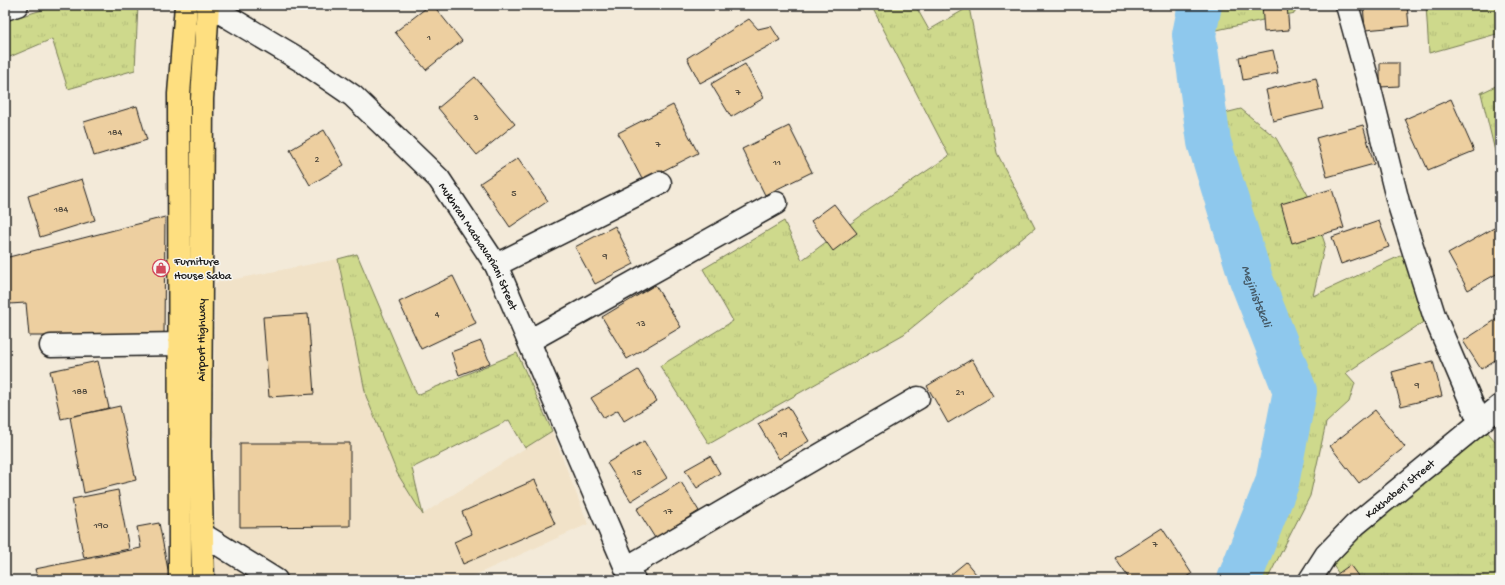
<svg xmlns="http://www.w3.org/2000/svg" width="1505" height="585" font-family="'Gochi Hand',sans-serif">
	<defs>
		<pattern id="grass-tufts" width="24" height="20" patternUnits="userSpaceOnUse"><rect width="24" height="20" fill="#ced98c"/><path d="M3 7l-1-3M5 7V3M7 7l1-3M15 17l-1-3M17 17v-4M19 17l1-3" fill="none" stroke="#b0ba78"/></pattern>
	</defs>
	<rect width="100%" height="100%" fill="#f3ead9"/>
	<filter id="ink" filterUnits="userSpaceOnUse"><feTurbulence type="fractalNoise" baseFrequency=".025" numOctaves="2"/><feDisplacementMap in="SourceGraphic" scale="8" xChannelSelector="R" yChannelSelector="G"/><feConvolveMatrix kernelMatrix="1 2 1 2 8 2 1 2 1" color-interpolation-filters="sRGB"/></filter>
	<g filter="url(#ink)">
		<!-- built -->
		<polygon fill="#f1e2c8" points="338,259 366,396 423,514 552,431 588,524 464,580 216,580 214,437 215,283"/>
		<!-- grass -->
		<g fill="url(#grass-tufts)" stroke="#757a54">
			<polygon points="59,5 138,5 135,70 68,89 52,39 5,59 5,21"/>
			<polygon points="871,5 915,5 929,30 969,7 997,153 1035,228 904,334 709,444 660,366 733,321 703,269 784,221 802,260 870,209 949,156"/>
			<polygon points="1200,5 1295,5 1295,13 1194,35"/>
			<polygon points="1426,5 1500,5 1500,33 1429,53"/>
			<polygon points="1500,84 1500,172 1481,93"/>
			<polygon points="1241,109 1276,138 1309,197 1325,244 1313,296 1413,250 1434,315 1346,373 1355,383 1349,402 1326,423 1310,496 1267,580 1239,580 1277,483 1295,391 1256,291 1209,142 1205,118"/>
			<polygon points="357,254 417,395 517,353 552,431 525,448 509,420 412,468 423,515 397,473 366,396 338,259"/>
			<polygon points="1480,423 1500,447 1500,580 1343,580 1326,555"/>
		</g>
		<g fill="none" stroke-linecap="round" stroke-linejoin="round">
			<!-- river -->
			<path stroke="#8ec8ed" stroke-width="44" id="s1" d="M1200 5 1194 35 1209 142 1251 279 1295 391 1277 483 1239 580"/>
		</g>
		<!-- building -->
		<g fill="#edcfa0" stroke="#1c1c1c">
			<polygon points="430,5 433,5 462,41 426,70 395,32"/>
			<polygon points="1262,5 1287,5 1289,30 1264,32"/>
			<polygon points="1363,5 1407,5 1409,26 1365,30"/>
			<polygon points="749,19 758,29 771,26 780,40 700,83 687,58"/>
			<polygon points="1273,50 1278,73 1243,80 1239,57"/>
			<polygon points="1380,63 1399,63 1399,86 1380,87"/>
			<polygon points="745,64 764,98 731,117 711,84"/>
			<polygon points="475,77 515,124 477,155 438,108"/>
			<polygon points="1316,78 1323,109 1273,121 1266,90"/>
			<polygon points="1451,99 1474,151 1428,170 1405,119"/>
			<polygon points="673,105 698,153 643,181 618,133"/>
			<polygon points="137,106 147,140 94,156 84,122"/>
			<polygon points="1363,125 1374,164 1327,177 1316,138"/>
			<polygon points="789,126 812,172 765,195 742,149"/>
			<polygon points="324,130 344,165 310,185 290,150"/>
			<polygon points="518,158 548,201 510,227 480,183"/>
			<polygon points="82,179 95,220 40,237 28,196"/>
			<polygon points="1332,189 1344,228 1292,243 1281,204"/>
			<polygon points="834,204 857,233 833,251 811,221"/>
			<polygon points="165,217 164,334 72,336 29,336 26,303 9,304 5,287 5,258"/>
			<polygon points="1379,221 1389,247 1341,264 1332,237"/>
			<polygon points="615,226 634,264 595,284 575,247"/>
			<polygon points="1494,228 1500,239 1500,272 1468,290 1448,254"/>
			<polygon points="453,276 476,323 421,349 399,302"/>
			<polygon points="655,285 681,327 627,359 602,317"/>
			<polygon points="308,314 314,394 269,397 263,317"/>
			<polygon points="1500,317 1500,357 1481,369 1463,341"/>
			<polygon points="481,341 490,363 459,375 451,352"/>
			<polygon points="972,359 993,396 948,423 927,386"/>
			<polygon points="98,361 109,408 61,419 50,371"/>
			<polygon points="1433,361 1442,396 1401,406 1392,372"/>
			<polygon points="638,370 657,401 624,421 618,410 604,418 591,398"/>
			<polygon points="120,406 136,480 84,493 70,417"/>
			<polygon points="788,406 809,441 779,459 758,424"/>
			<polygon points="1375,410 1405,447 1359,483 1330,446"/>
			<polygon points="644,441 667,478 631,501 607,463"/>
			<polygon points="240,443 350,443 350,526 240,527"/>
			<polygon points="710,456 720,473 697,488 685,470"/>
			<polygon points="535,480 555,524 463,564 454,542 472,534 462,512"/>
			<polygon points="681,482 699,511 655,538 637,509"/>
			<polygon points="118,490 129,549 84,558 72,499"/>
			<polygon points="159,523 170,580 38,580 35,569 141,548 137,527"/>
			<polygon points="1162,528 1192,574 1182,580 1130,580 1115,558"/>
			<polygon points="966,562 981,580 944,580"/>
			<polygon points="1350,565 1361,580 1329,580"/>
			<polygon points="516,577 545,580 516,580"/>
		</g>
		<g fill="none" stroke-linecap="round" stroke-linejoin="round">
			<!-- minor casing -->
			<g stroke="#1c1c1c" stroke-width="25">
				<g id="minor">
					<path id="s2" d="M208 5 302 61 353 96 439 179 496 265 626 568 634 580"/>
					<polyline points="1347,5 1368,81 1398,202 1434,315 1480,423"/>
					<polyline points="5,9 17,5"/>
					<polyline points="496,265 660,183"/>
					<polyline points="529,341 776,203"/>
					<polyline points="51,346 180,344"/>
					<polyline points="202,534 276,580"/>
					<polyline points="626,568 918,398"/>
					<path id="s3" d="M1310 580 1326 555 1355 525 1500 406"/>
				</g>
			</g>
			<!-- highway casing -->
			<g stroke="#1c1c1c" stroke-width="25">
				<g id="highway">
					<polyline points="180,580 179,94 186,5"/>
					<path id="s4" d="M203 580 200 453 202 99 208 5"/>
				</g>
			</g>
			<!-- minor -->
			<use href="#minor" stroke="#f6f6f2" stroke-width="22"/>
			<!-- highway -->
			<use href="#highway" stroke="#fedf80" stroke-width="22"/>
		</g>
	</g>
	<!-- icons -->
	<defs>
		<g id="shop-ring" transform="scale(0.9)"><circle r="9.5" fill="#f6f6f2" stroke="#d1495b" stroke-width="1.5"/><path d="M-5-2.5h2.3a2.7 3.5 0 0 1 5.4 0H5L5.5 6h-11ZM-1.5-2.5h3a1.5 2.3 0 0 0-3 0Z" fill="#d1495b"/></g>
	</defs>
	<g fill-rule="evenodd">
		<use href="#shop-ring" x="161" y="268"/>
	</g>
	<g text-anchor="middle" stroke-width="3" stroke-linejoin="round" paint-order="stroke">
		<!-- number labels -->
		<g font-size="10" fill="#50493d">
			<text x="429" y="40">1</text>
			<text x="738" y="95">7</text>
			<text x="476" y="120">3</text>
			<text x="115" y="135">184</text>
			<text x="658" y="147">7</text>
			<text x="317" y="162">2</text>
			<text x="777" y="165">11</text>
			<text x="514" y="196">5</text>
			<text x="61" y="212">184</text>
			<text x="605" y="259">9</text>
			<text x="437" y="317">4</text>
			<text x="641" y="326">13</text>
			<text x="1417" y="388">9</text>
			<text x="80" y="394">188</text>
			<text x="960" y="395">21</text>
			<text x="783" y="437">19</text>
			<text x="637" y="475">15</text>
			<text x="668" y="514">17</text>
			<text x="101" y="528">190</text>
			<text x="1155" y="547">7</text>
		</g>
		<!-- street labels -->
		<g font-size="12" fill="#1c1c1c" stroke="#f6f6f2">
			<text dy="4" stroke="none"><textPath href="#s2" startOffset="369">Mukhran Machavariani Street</textPath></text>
			<text dy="4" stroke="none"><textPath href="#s4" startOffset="240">Airport Highway</textPath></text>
			<text dy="4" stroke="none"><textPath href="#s3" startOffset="129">Kakhaberi Street</textPath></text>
		</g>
		<!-- poi labels -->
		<g font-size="12" fill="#1c1c1c" stroke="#f6f6f2" text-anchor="start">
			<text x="174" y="265">Furniture<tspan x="174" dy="14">House Saba</tspan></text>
		</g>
		<!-- water labels -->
		<g font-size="13" font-style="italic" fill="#445865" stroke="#f6f6f2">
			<text dy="5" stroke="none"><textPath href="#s1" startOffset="300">Mejinistskali</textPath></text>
		</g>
	</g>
	<!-- margin -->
	<rect width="1505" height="585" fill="none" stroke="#f6f6f2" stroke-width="20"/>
	<rect x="10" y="10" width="1485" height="565" fill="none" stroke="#1c1c1c" stroke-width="1.5" filter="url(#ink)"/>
</svg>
